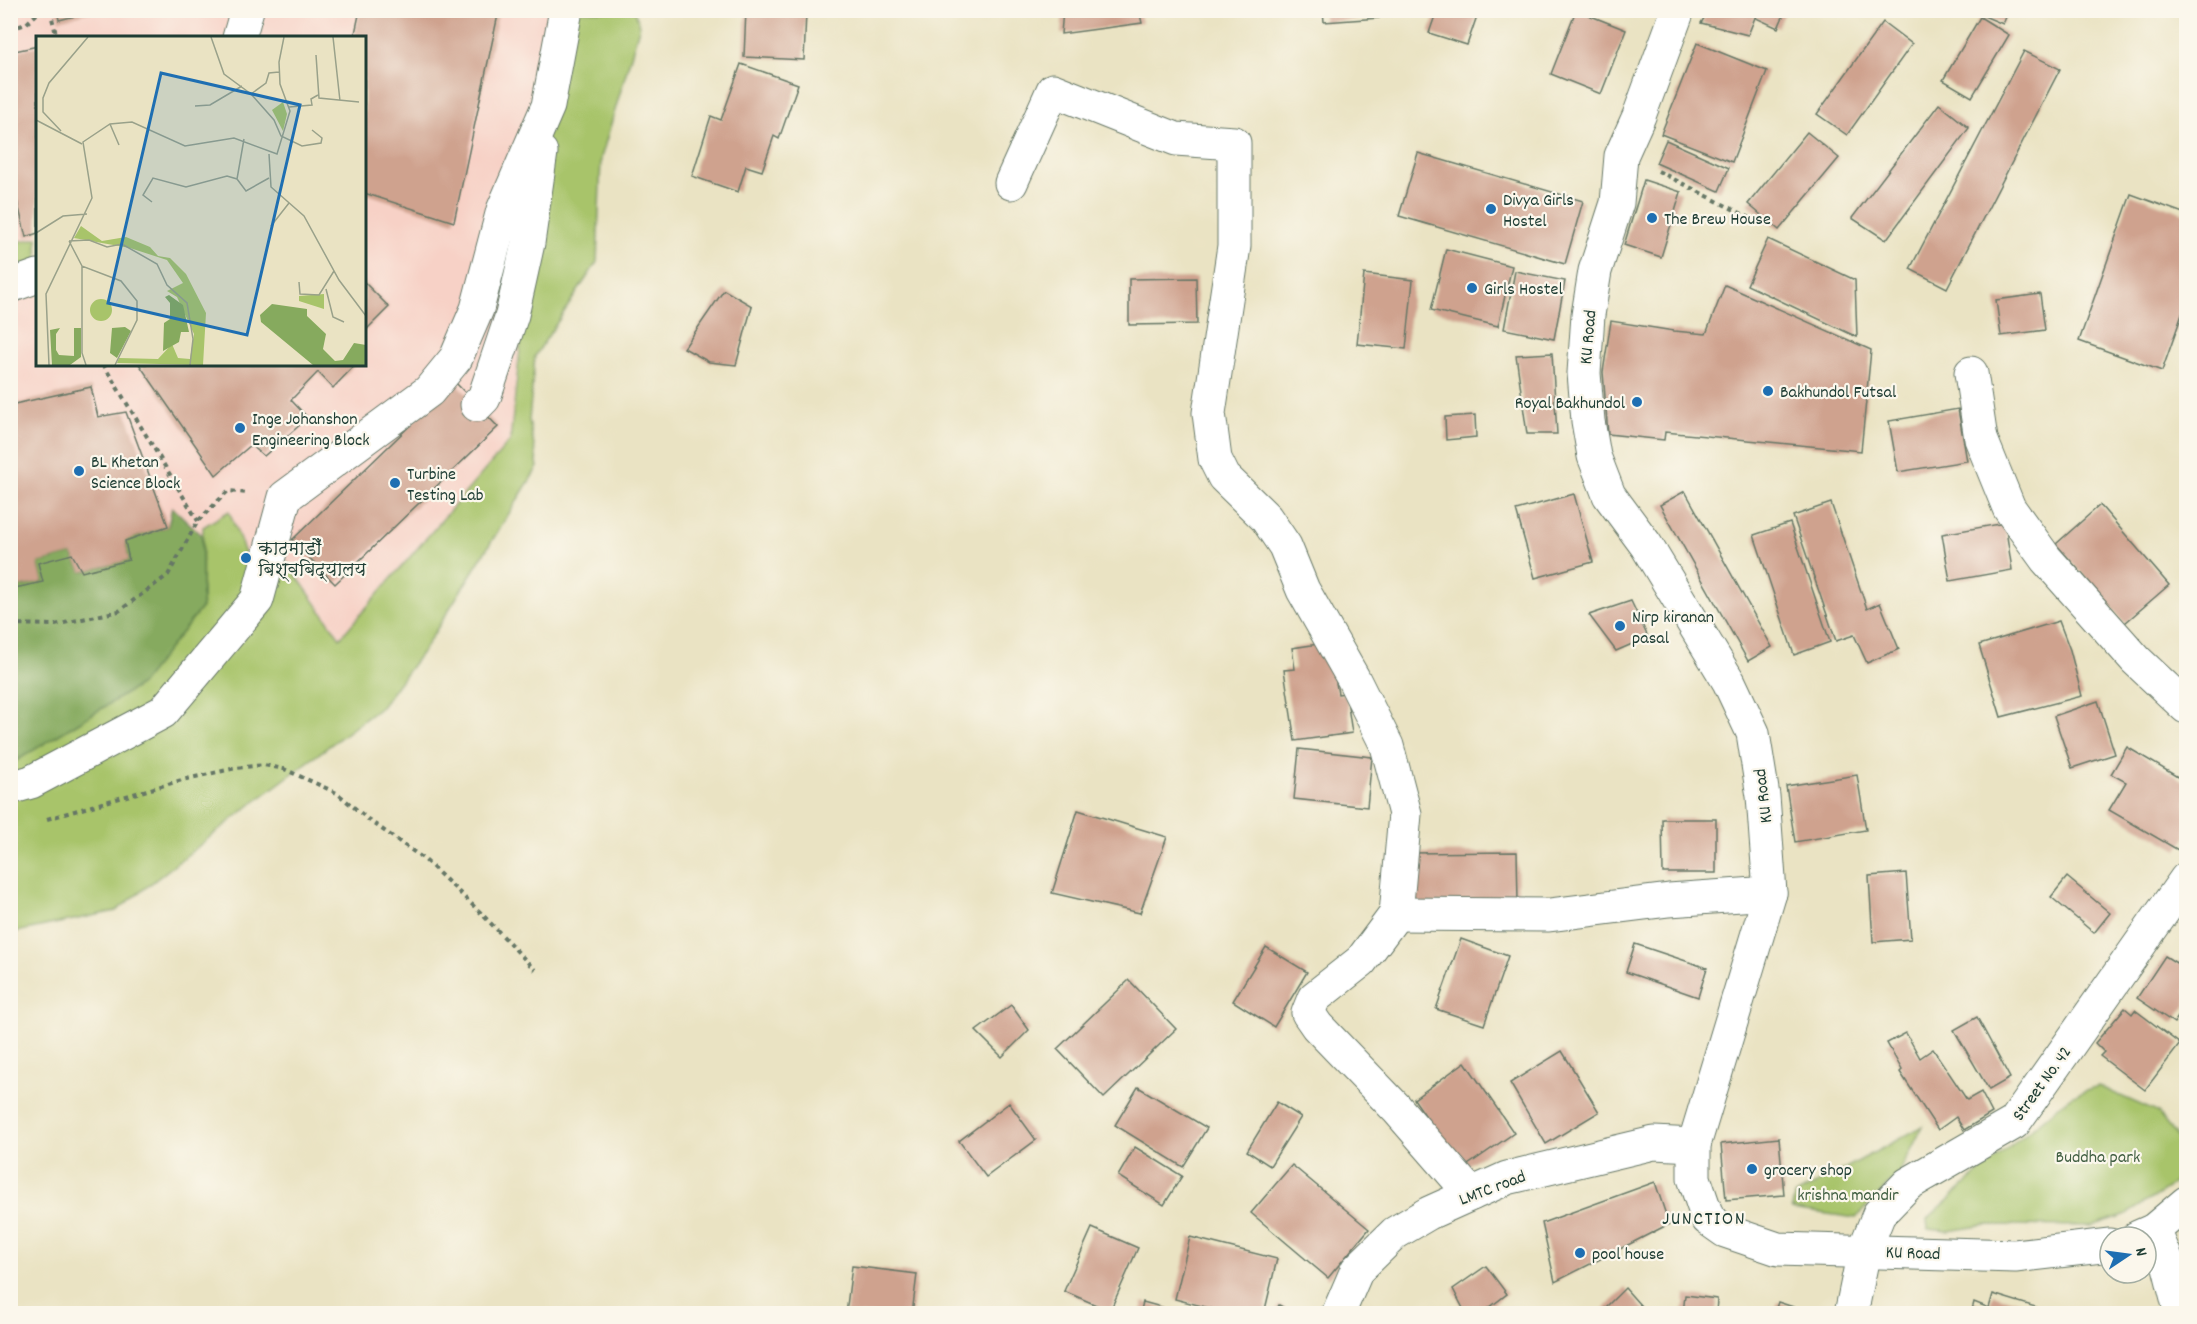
<svg xmlns="http://www.w3.org/2000/svg" width="2197" height="1324" font-family="Dekko,'Playpen Sans Deva',sans-serif">
	<rect width="100%" height="100%" fill="#fbf7ec"/>
	<filter id="ink" filterUnits="userSpaceOnUse"><feTurbulence type="fractalNoise" baseFrequency=".0167" numOctaves="2"/><feDisplacementMap in="SourceGraphic" scale="12" xChannelSelector="R" yChannelSelector="G"/><feConvolveMatrix kernelMatrix="1 2 1 2 8 2 1 2 1" color-interpolation-filters="sRGB"/></filter>
	<filter id="wash" filterUnits="userSpaceOnUse"><feTurbulence type="fractalNoise" baseFrequency=".008" numOctaves="4" result="noise"/><feDisplacementMap in="SourceGraphic" scale="24" xChannelSelector="R" yChannelSelector="G"/><feGaussianBlur stdDeviation="1.35" result="paint"/><feColorMatrix in="noise" values="0 0 0 0 0 0 0 0 0 0 0 0 0 0 0 0 0 1.4 0 .05"/><feComposite in="paint" operator="in"/></filter>
	<g filter="url(#wash)">
		<rect width="100%" height="100%" fill="#eae3c3"/>
		<!-- built -->
		<path fill="#f7d1c6" fill-rule="evenodd" d="M11 11H634L640 25 601 158 597 262 535 356 529 420 538 467 425 648 381 707 253 803 116 911 11 933ZM38 38H364V364H38Z"/>
		<!-- green -->
		<g fill="#a8c46a" stroke="#64804f" stroke-width="1.5">
			<polygon points="549,11 634,11 640,25 601,158 597,262 535,356 529,420 538,467 425,648 381,707 253,803 116,911 11,933 11,764 140,685 202,607 203,527 229,511 251,569 287,562 340,638 510,441 549,83"/>
			<polygon points="37,238 37,267 11,275 11,243"/>
			<polygon points="2098,1086 2157,1112 2186,1150 2186,1170 2167,1189 2127,1214 2092,1226 1986,1225 1948,1231 1928,1229 1927,1219 1982,1170 2071,1096"/>
			<polygon points="1923,1126 1900,1172 1856,1218 1792,1209 1794,1196"/>
		</g>
		<!-- forest -->
		<polygon fill="#86aa5e" stroke="#527449" stroke-width="1.5" points="172,507 202,535 202,607 140,685 11,764 11,589 43,582 38,563 72,554 82,572 129,560 125,541 168,526"/>
		<g id="blocks">
			<!-- building -->
			<g fill="#cfa28e">
				<polygon points="57,10 95,10 95,11 59,20"/>
				<polygon points="360,10 499,10 454,222 364,193 364,38 354,38"/>
				<polygon points="746,10 806,12 804,60 744,57"/>
				<polygon points="1063,10 1139,10 1142,23 1061,34"/>
				<polygon points="1323,10 1378,10 1379,18 1324,22"/>
				<polygon points="1437,10 1479,10 1467,45 1429,33"/>
				<polygon points="1576,10 1626,30 1601,94 1551,74"/>
				<polygon points="1709,10 1758,10 1748,35 1701,23"/>
				<polygon points="1760,10 1786,10 1778,28 1756,18"/>
				<polygon points="1980,10 2009,10 2003,24 1979,14"/>
				<polygon points="1980,17 2009,35 1972,97 1943,80"/>
				<polygon points="1883,22 1912,44 1847,135 1817,114"/>
				<polygon points="1697,43 1767,71 1732,162 1661,134"/>
				<polygon points="38,46 38,233 26,237 16,196 10,193 10,52"/>
				<polygon points="2024,51 2060,69 1947,288 1910,269"/>
				<polygon points="741,64 798,84 779,139 774,136 762,171 746,166 738,192 692,176 711,116 721,120"/>
				<polygon points="1939,104 1969,128 1886,240 1852,218"/>
				<polygon points="1807,132 1839,158 1779,230 1748,204"/>
				<polygon points="1666,140 1729,168 1719,191 1656,163"/>
				<polygon points="1418,153 1583,201 1565,264 1399,216"/>
				<polygon points="1644,180 1681,192 1661,257 1624,245"/>
				<polygon points="2131,194 2186,214 2186,303 2162,371 2079,341"/>
				<polygon points="1768,239 1855,280 1857,337 1747,285"/>
				<polygon points="1446,249 1512,266 1498,326 1431,310"/>
				<polygon points="1515,271 1565,281 1554,339 1504,329"/>
				<polygon points="1364,274 1413,280 1406,349 1357,344"/>
				<polygon points="1196,278 1197,324 1129,325 1129,279"/>
				<polygon points="364,282 389,307 364,332"/>
				<polygon points="1725,285 1871,350 1861,451 1665,432 1664,440 1608,434 1603,372 1611,321 1674,331 1706,334"/>
				<polygon points="724,290 752,306 736,365 709,362 684,348"/>
				<polygon points="2040,294 2045,330 2001,336 1996,300"/>
				<polygon points="1552,353 1557,434 1527,434 1516,355"/>
				<polygon points="139,364 356,364 333,388 318,372 291,400 308,418 264,456 251,445 216,475"/>
				<polygon points="455,382 498,427 335,584 292,540"/>
				<polygon points="91,387 98,417 126,412 168,526 125,541 129,560 82,572 72,554 38,563 43,582 10,589 10,405"/>
				<polygon points="1958,409 1967,461 1898,472 1889,421"/>
				<polygon points="1475,415 1476,437 1446,440 1445,417"/>
				<polygon points="1685,491 1772,647 1748,661 1660,505"/>
				<polygon points="1574,494 1593,562 1535,578 1516,510"/>
				<polygon points="1831,503 1867,609 1880,603 1899,649 1867,663 1854,635 1836,641 1793,516"/>
				<polygon points="2100,505 2169,585 2125,623 2056,544"/>
				<polygon points="1790,523 1830,642 1794,655 1754,535"/>
				<polygon points="2005,523 2012,570 1950,581 1942,534"/>
				<polygon points="1631,601 1648,637 1616,651 1589,615"/>
				<polygon points="2059,621 2070,650 2082,696 2001,717 1979,645"/>
				<polygon points="1325,643 1333,666 1338,694 1346,693 1352,733 1295,741 1284,670 1295,669 1292,648"/>
				<polygon points="2098,701 2115,754 2072,768 2054,716"/>
				<polygon points="2127,747 2186,782 2186,836 2178,850 2109,810 2126,782 2111,774"/>
				<polygon points="1299,749 1372,757 1367,807 1294,799"/>
				<polygon points="1857,775 1866,830 1795,842 1786,786"/>
				<polygon points="1078,810 1167,837 1140,913 1052,893"/>
				<polygon points="1662,819 1716,819 1716,873 1663,873"/>
				<polygon points="1517,852 1518,903 1411,904 1410,853"/>
				<polygon points="1906,873 1911,939 1873,942 1869,876"/>
				<polygon points="2067,877 2110,913 2094,933 2051,897"/>
				<polygon points="1461,939 1508,956 1484,1025 1436,1009"/>
				<polygon points="1635,944 1707,968 1698,997 1626,972"/>
				<polygon points="1266,947 1307,972 1274,1027 1233,1001"/>
				<polygon points="2165,956 2178,964 2186,956 2186,1005 2174,1023 2137,998"/>
				<polygon points="1129,980 1176,1029 1104,1098 1057,1049"/>
				<polygon points="1011,1005 1029,1030 1002,1057 976,1031"/>
				<polygon points="2125,1008 2132,1014 2135,1010 2180,1044 2145,1090 2100,1056 2104,1052 2095,1043"/>
				<polygon points="1977,1017 2010,1078 1989,1090 1954,1030"/>
				<polygon points="1906,1033 1920,1058 1933,1049 1967,1100 1981,1092 1992,1113 1964,1130 1956,1117 1938,1130 1900,1072 1902,1070 1887,1043"/>
				<polygon points="1562,1051 1599,1112 1546,1144 1510,1083"/>
				<polygon points="1465,1062 1514,1133 1462,1169 1414,1099"/>
				<polygon points="1138,1087 1207,1128 1183,1167 1115,1125"/>
				<polygon points="1277,1102 1301,1117 1270,1166 1247,1151"/>
				<polygon points="1009,1103 1036,1140 986,1177 959,1141"/>
				<polygon points="1779,1138 1784,1195 1726,1200 1721,1144"/>
				<polygon points="1135,1147 1182,1176 1164,1205 1118,1176"/>
				<polygon points="1292,1165 1369,1229 1328,1278 1251,1213"/>
				<polygon points="1655,1182 1669,1224 1555,1282 1542,1223"/>
				<polygon points="1092,1228 1138,1248 1110,1311 1064,1291"/>
				<polygon points="1190,1237 1277,1259 1264,1314 1232,1314 1175,1299"/>
				<polygon points="852,1266 917,1274 912,1314 846,1314"/>
				<polygon points="1486,1266 1507,1294 1481,1314 1466,1314 1453,1289"/>
				<polygon points="1625,1288 1648,1314 1599,1314"/>
				<polygon points="1993,1294 2055,1313 2055,1314 1971,1314 1974,1302 1989,1308"/>
				<polygon points="1685,1295 1717,1299 1716,1314 1683,1314"/>
				<polygon points="1143,1302 1183,1313 1183,1314 1140,1314"/>
				<polygon points="1778,1302 1812,1313 1812,1314 1774,1314"/>
				<polygon points="1279,1305 1295,1314 1274,1314"/>
			</g>
		</g>
	</g>
	<g filter="url(#ink)">
		<use href="#blocks" fill-opacity="0" stroke="#676" stroke-width="1.5"/>
		<g fill="none" stroke-linecap="round" stroke-linejoin="round">
			<!-- minor casing -->
			<g stroke="#676" stroke-width="35">
				<g id="minor">
					<polyline points="1678,10 1639,116 1621,156 1617,203 1595,271 1588,315 1584,373 1588,421 1594,456 1609,495 1646,545 1729,682 1753,733 1763,796 1770,893 1694,1145 1694,1178 1708,1219 1725,1231 1778,1249 2015,1256 2110,1245"/>
					<polyline points="239,38 247,10"/>
					<polyline points="1011,183 1053,90 1176,139 1234,143 1234,246 1209,413 1215,459 1224,477 1266,518 1285,546 1303,590 1353,678 1387,746 1405,814 1396,914 1361,961 1314,998 1308,1013 1317,1026 1397,1109 1471,1194"/>
					<polyline points="10,286 38,276"/>
					<polyline points="1971,373 1981,439 2009,508 2046,559 2136,660 2186,707"/>
					<polyline points="477,405 484,398 512,315 528,243 541,152"/>
					<polyline points="10,788 31,782 163,712 257,600 285,497 429,391 456,358 477,309 503,210 548,106 566,10"/>
					<polyline points="1396,914 1549,915 1669,900 1770,893"/>
					<polyline points="2154,1230 2168,1263 2181,1314"/>
					<polyline points="2138,1237 2154,1230 2186,1203"/>
					<polyline points="1338,1314 1357,1270 1395,1233 1429,1213 1507,1178 1654,1143 1694,1145"/>
					<polyline points="1851,1314 1864,1251 1879,1214 1908,1184 2014,1123 2186,879"/>
				</g>
			</g>
			<!-- path -->
			<g stroke="#676" stroke-width="4" stroke-dasharray="4.5 4.5" stroke-linecap="butt">
				<polyline points="50,10 57,38"/>
				<polyline points="10,29 26,24 41,10"/>
				<polyline points="1658,171 1760,223"/>
				<polyline points="103,364 198,521"/>
				<polyline points="10,624 55,625 119,611 168,575 198,521 228,491 248,493"/>
				<polyline points="47,819 182,780 236,768 264,765 284,769 337,793 369,820 424,859 480,912 535,970"/>
			</g>
			<!-- minor -->
			<use href="#minor" stroke="#fff" stroke-width="33"/>
		</g>
	</g>
	<!-- markers -->
	<g fill="#1f6fb2" stroke="#fbf7ec" stroke-width="2">
		<circle cx="1491" cy="209" r="6"/>
		<circle cx="1652" cy="218" r="6"/>
		<circle cx="1472" cy="288" r="6"/>
		<circle cx="1768" cy="391" r="6"/>
		<circle cx="1637" cy="402" r="6"/>
		<circle cx="240" cy="428" r="6"/>
		<circle cx="79" cy="471" r="6"/>
		<circle cx="395" cy="483" r="6"/>
		<circle cx="246" cy="558" r="6"/>
		<circle cx="1620" cy="626" r="6"/>
		<circle cx="1752" cy="1169" r="6"/>
		<circle cx="1580" cy="1253" r="6"/>
	</g>
	<g text-anchor="middle" stroke-width="4.5" stroke-linejoin="round" paint-order="stroke">
		<!-- poi labels -->
		<g font-size="18" fill="#1f3d34" stroke="#fbf7ec" text-anchor="start">
			<text x="1503" y="205">Divya Girls<tspan x="1503" dy="21">Hostel</tspan></text>
			<text x="1664" y="224">The Brew House</text>
			<text x="1484" y="294">Girls Hostel</text>
			<text x="1780" y="397">Bakhundol Futsal</text>
			<text x="1625" y="408" text-anchor="end">Royal Bakhundol</text>
			<text x="252" y="424">Inge Johanshon<tspan x="252" dy="21">Engineering Block</tspan></text>
			<text x="91" y="467">BL Khetan<tspan x="91" dy="21">Science Block</tspan></text>
			<text x="407" y="479">Turbine<tspan x="407" dy="21">Testing Lab</tspan></text>
			<text x="258" y="554">काठमाडौँ<tspan x="258" dy="21">बिश्वबिद्यालय</tspan></text>
			<text x="1632" y="622">Nirp kiranan<tspan x="1632" dy="21">pasal</tspan></text>
			<text x="1764" y="1175">grocery shop</text>
			<text x="1592" y="1259">pool house</text>
		</g>
		<!-- street labels -->
		<g font-size="18" fill="#1f3d34" stroke="#fbf7ec">
			<text transform="translate(1587 337) rotate(-85)" y="6">KU Road</text>
			<text transform="translate(1762 796) rotate(-97)" y="6">KU Road</text>
			<text transform="translate(2041 1083) rotate(-54)" y="6">Street No. 42</text>
			<text transform="translate(1492 1187) rotate(-21)" y="6">LMTC road</text>
			<text transform="translate(1913 1252) rotate(2)" y="6">KU Road</text>
		</g>
		<!-- park labels -->
		<g font-size="18" fill="#415f42" stroke="#fbf7ec">
			<text x="2098" y="1162">Buddha park</text>
			<text x="1848" y="1200">krishna mandir</text>
		</g>
		<!-- neighbourhood labels -->
		<g font-size="20" letter-spacing="1.5" fill="#1f3d34" stroke="#fbf7ec">
			<text x="1704" y="1224">JUNCTION</text>
		</g>
	</g>
	<!-- overview -->
	<g transform="translate(36 36)">
		<rect width="330" height="330" fill="#eae3c3"/>
		<path d="M247 66 251 78 247 95 236 74ZM45 190 66 205 90 201 114 211 122 220 134 222 150 238 170 277 167 329 81 327 83 322 122 323 136 308 142 322 154 323 158 298 141 261 131 255 147 247 131 224 94 212 38 202ZM288 258V273L263 265V260ZM54 274a11 11 0 1 1 22 0a11 11 0 1 1-22 0Z" fill="#a8c46a"/>
		<path d="M133 259 147 269 153 296H145L143 306 127 315 128 287 134 283V267L129 261ZM236 268 271 273V280L290 298 287 313 299 325 307 324 318 307 330 309V329H277L225 286 224 279ZM89 291 95 295 81 322 74 317 76 292ZM24 292 20 298V314L23 319 38 320V292H45V321L34 329H16L14 294Z" fill="#86aa5e"/>
		<path fill="none" stroke="#99a18a" stroke-width="1.5" d="M175 1 188 38 215 58 238 84 245 100 266 110 285 107 286 102 276 94M297 1 304 65M280 19 283 62 323 66M215 58 230 47 233 37 243 36M159 70 174 69 206 50M253 71 276 69 275 63 282 59M0 84 46 108M74 88 83 109M25 95 7 76V62L13 47 52 1M233 118 235 151 268 180 303 244 330 280M201 143 208 103M116 166 107 159 117 142 150 151 191 140 201 143 210 155 233 142M235 190 253 167M0 197 27 180 51 178M33 205 53 204 71 211 86 208 121 228 131 249 151 267 157 303 154 329M33 205 46 230M263 246 264 258 283 259 298 235M290 253 297 281 308 286M13 329 10 258 56 162 47 106 74 88 96 86 149 110 198 102 241 118 254 75 244 48 243 26 248 1M50 329 46 317V230L85 245 101 265V284L79 329"/>
		<path fill="#1f6fb2" fill-opacity="0.15" stroke="#1f6fb2" stroke-width="3" d="M125 37 264 69 211 299 72 267Z"/>
		<rect width="330" height="330" fill="none" stroke="#1f3d34" stroke-width="3"/>
	</g>
	<!-- margin -->
	<rect width="2197" height="1324" fill="none" stroke="#fbf7ec" stroke-width="36"/>
	<!-- north arrow -->
	<g transform="translate(2128 1255) rotate(77)"><circle r="28" fill="#fbf7ec" stroke="#a3ada2" stroke-width="1.5"/>
	<path d="M0-4.5L10 22L0 15L-10 22Z" fill="#1f6fb2"/>
	<text y="-9" font-size="16" font-weight="bold" text-anchor="middle" fill="#1f3d34">N</text>
	</g>
</svg>
